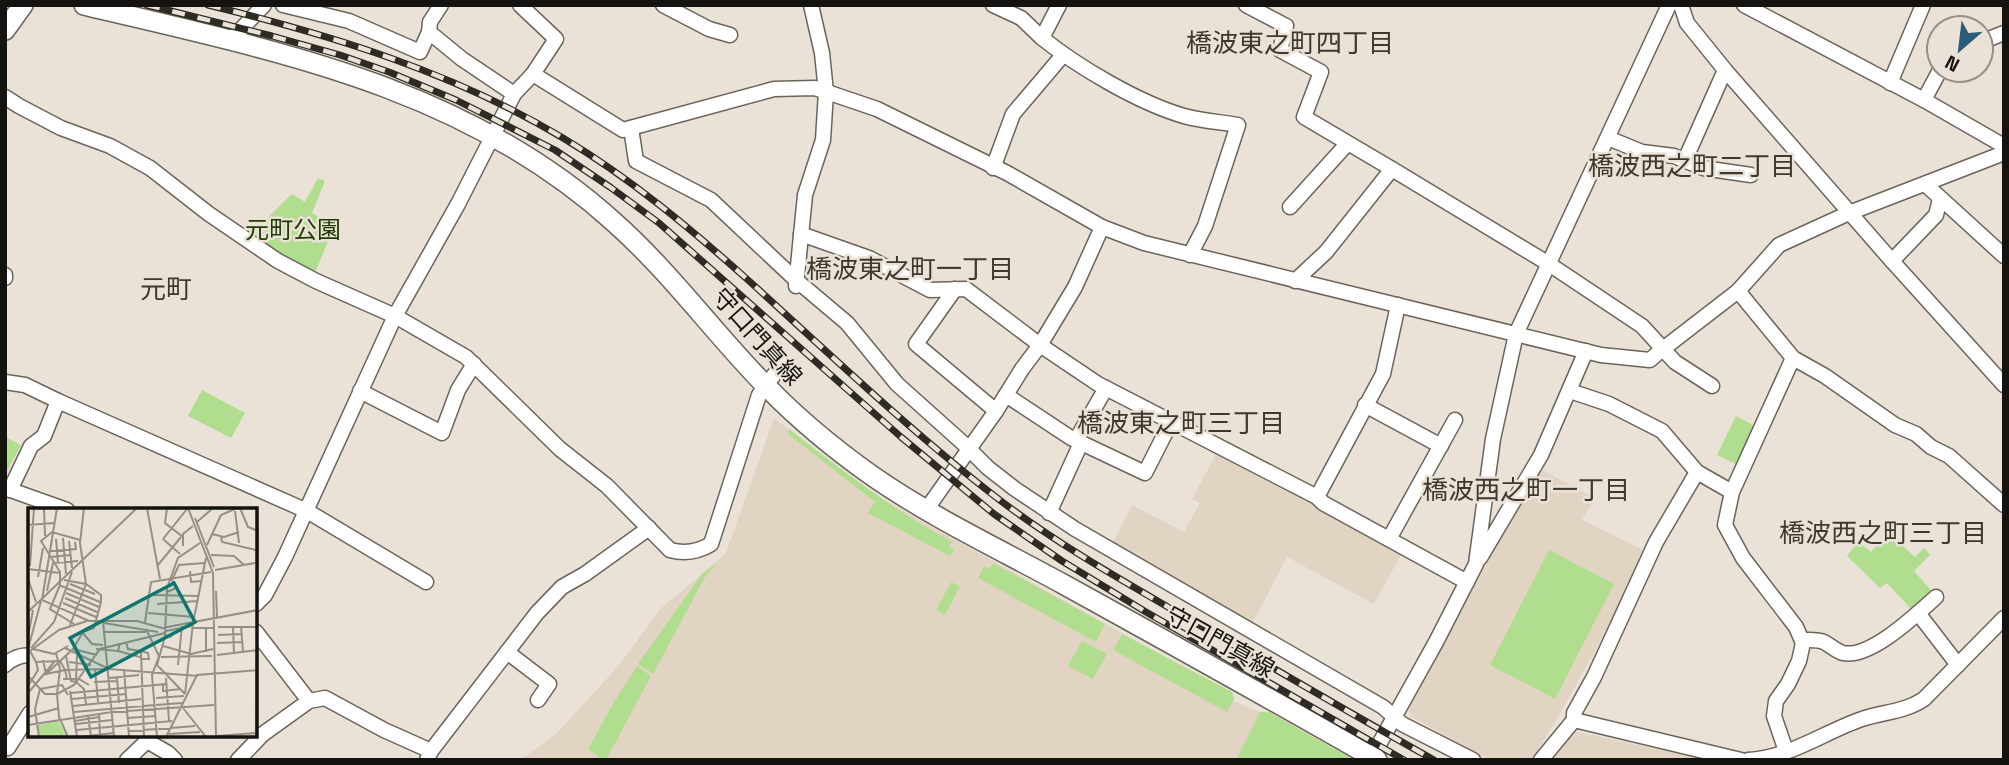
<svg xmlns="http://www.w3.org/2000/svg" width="2009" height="765" font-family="'Space Grotesk','Noto Sans JP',sans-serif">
	<rect width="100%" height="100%" fill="#eae2d7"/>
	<!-- built -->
	<g fill="#e1d4c3">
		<polygon points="774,418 866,490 1231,694 1233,701 1260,712 1269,712 1354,760 521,760 558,732 620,664 662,607 674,598 726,553"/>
		<polygon points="1218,450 1317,503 1316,506 1402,553 1374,604 1287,557 1252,624 1112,544 1132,505 1184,532 1200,503 1192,499"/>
		<polygon points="1538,468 1595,498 1582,520 1649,553 1561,712 1532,760 1490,760 1411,717 1409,709"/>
		<polygon points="1573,731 1705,760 1547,760"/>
	</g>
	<!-- green -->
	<g fill="#b1de8e">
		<polygon points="318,178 325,181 312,213 334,227 314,275 251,234 292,194 305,202"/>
		<polygon points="202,390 245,413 231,438 188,416"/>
		<polygon points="1736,416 1755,426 1736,464 1717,455"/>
		<path d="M789 429C842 470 893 510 952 542L949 547 954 550 950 556 868 513 875 502 788 434Z"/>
		<polygon points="5,437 21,445 5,475"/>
		<polygon points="1888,533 1915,557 1924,548 1930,555 1914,571 1935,595 1915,613 1887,583 1880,588 1847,556 1858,541 1871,552"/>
		<polygon points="1549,550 1614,584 1555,699 1490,665"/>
		<polygon points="717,563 705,577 653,674 638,664 640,661 703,573"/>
		<polygon points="993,563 1105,624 1097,640 1094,641 978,578 984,566 990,569"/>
		<polygon points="951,582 960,586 945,615 936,610"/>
		<polygon points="1122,634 1232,692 1234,699 1227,712 1115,651 1114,649"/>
		<polygon points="1082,641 1107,654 1093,679 1068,666"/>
		<polygon points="637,666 651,676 606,760 598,760 599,756 588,750 611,707"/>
		<polygon points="1260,712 1269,712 1354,760 1236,760"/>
	</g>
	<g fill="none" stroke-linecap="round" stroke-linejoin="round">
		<!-- minor casing -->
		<g stroke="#6b645b" stroke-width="17">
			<g id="minor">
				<polyline points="283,5 349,21 420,52 429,32 462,59 514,94"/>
				<polyline points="663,5 709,29 730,35"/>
				<polyline points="993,5 1021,18 1042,38"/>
				<path d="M1059 5 1042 38C1078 67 1139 103 1184 116 1201 121 1221 122 1238 125L1205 226 1190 255"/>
				<polyline points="1246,5 1286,26 1280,50 1321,72 1304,117 1392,169"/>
				<polyline points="1681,5 1687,23 1725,70 1892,261 2004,385"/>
				<polyline points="1744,5 1924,100 2004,146"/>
				<polyline points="429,32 430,22 441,5"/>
				<polyline points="230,41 264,5"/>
				<polyline points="1981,42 2004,33"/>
				<polyline points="533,74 623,130 774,89 815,88 877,109 1007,173 1102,227 1144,243 1601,355 1650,360 1659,352 1738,291 1779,245 1849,213 2004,153"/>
				<polyline points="1890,83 1923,5"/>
				<path d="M5 97 19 106 61 128 110 146 150 168 209 214 278 261 316 281 395 316 466 357 560 449 607 486 670 550C685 554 698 552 711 544L759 395C766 383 775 376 782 363"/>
				<polyline points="1924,100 1940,70"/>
				<polyline points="631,128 636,161 711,200 796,280 847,323 897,384 964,444 988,468 1015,489 1075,529 1383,707 1402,724 1473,760"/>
				<polyline points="1608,138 1642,152 1674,156 1703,168 1751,175"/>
				<polyline points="1685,160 1725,70"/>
				<polyline points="993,168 1013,114 1063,55"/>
				<polyline points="1925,184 2004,256"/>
				<polyline points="1290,207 1347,144"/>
				<polyline points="801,234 869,258 930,290 966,289 1040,345 1098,384 1317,497 1323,503 1467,582"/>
				<polyline points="1892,261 1936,215 1940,199"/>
				<polyline points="5,275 5,278"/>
				<polyline points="1295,281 1326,252 1392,169 1549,264 1642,326 1675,362 1712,386"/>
				<polyline points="796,286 805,195 823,140 826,92 822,53 811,5"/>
				<polyline points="955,289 916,344 996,411"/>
				<polyline points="1738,291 1793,358 1825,376 1895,425 1916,434 1931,447 1949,456 2004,505"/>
				<polyline points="5,382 25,385 58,401 307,511 426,582"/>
				<polyline points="360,391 442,433 458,390 474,364"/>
				<polyline points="1570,391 1609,404 1662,431 1697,472 1732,492"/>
				<polyline points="1006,395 1071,438 1145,473 1171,422"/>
				<polyline points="1365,405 1441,446"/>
				<polyline points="1076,440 1106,388"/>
				<polyline points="5,488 67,510"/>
				<polyline points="10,490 31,446 44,436 58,401"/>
				<polyline points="1317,497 1383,374 1398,305"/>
				<polyline points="926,510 996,411 1022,369 1040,345 1075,287 1102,227"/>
				<polyline points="1049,513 1081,443"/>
				<polyline points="1389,539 1455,420"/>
				<polyline points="1480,558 1541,455 1586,351"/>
				<polyline points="256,604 265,595 285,557 395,316 458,204 514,94 533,74 556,39 520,5"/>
				<polyline points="1918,613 1958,665"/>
				<polyline points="256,632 309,701"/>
				<path d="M1802 640C1809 640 1817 639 1824 642 1830 645 1836 651 1843 653 1870 659 1917 614 1936 597"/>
				<polyline points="507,652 549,684 538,700"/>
				<path d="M5 665C11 659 22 654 30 656"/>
				<polyline points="1574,720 1574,713 1594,677 1656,542 1697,472"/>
				<polyline points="147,741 168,753 175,760"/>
				<polyline points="8,748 30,713"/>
				<polyline points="1786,751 1774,716 1776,701 1788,684 1799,661 1803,643 1796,627 1743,558 1725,525 1732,492 1793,358"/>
				<polyline points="1372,757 1436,642 1476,564 1493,439 1516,334 1669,5"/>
				<polyline points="127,760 147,741 150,736"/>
				<polyline points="238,760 263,734 309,701 325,698 384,730 431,751"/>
				<polyline points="427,760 431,751 537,613 562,587 585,574 649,528"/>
				<polyline points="1541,760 1574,720 1741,760"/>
				<path d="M1748 760C1789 758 1824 732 1862 719 1883 712 1905 712 1924 699L2004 618"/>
			</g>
		</g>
		<!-- major casing -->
		<g stroke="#6b645b" stroke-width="22">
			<g id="major">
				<path d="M84 5C276 51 464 86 615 223 671 273 714 333 766 386 798 419 833 448 871 475 931 517 999 549 1063 584 1168 642 1273 700 1377 760"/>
				<polyline points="5,30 23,5"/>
			</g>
		</g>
		<!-- minor -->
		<use href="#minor" stroke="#fff" stroke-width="14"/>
		<!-- major -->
		<use href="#major" stroke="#fff" stroke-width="19"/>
		<!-- rail casing -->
		<g stroke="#2e2b26" stroke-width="7">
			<g id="rail">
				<polyline points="147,5 272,36 340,55 389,72 456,100 555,150 610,187 659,223 901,437 994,514 1062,561 1146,612 1404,760"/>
				<path d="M208 5C331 35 453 72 563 138 630 178 690 228 748 280 831 355 912 433 1001 501 1063 548 1132 586 1199 625 1277 670 1355 716 1434 760"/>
			</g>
		</g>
		<!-- rail -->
		<use href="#rail" stroke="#eae2d7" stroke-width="4.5" stroke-dasharray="13" stroke-linecap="butt"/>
	</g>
	<g text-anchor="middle" stroke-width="5" stroke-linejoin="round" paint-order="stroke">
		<!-- park labels -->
		<g font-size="24" fill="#203c00" stroke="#eae2d7">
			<text x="293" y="238">元町公園</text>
		</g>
		<!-- street labels -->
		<g font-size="24" fill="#15130f" stroke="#eae2d7">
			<text transform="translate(757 337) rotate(48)" y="8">守口門真線</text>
			<text transform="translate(1220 642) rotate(29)" y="8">守口門真線</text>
		</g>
		<!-- neighbourhood labels -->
		<g font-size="26" fill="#3e382f" stroke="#eae2d7">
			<text x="1290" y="52">橋波東之町四丁目</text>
			<text x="1692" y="175">橋波西之町二丁目</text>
			<text x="910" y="278">橋波東之町一丁目</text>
			<text x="166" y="298">元町</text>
			<text x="1181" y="432">橋波東之町三丁目</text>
			<text x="1526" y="499">橋波西之町一丁目</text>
			<text x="1883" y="542">橋波西之町三丁目</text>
		</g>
	</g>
	<!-- overview -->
	<g transform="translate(28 508)">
		<rect width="229" height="229" fill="#eae2d7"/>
		<path d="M30 213 39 229H12L10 217Z" fill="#b1de8e"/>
		<path fill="none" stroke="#958f87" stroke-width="2" d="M16 0 17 28M29 0 14 92 61 113H109L134 120 230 102M119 0 132 71M139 0 137 15 155 29M160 0 185 65 188 229M212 0 220 19 230 23M207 3 211 35M167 10 186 59M169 14 185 0M0 17 26 15M184 26 196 29 211 24M193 28 194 34 228 42M35 30 38 66M28 31 30 54M135 31 159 1M135 31 152 46M41 33 44 60M179 37 193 7 209 0M155 38V26L165 18M22 43 48 41 47 34M183 47 206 48 216 57M22 49 43 47M130 57 153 29M2 58 6 0M0 61 32 65M187 62 227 55M162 63 163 74 173 73M10 69 15 40M0 71 8 94M42 76 67 86M31 77 72 94M19 83 25 55 50 53M188 83 189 109M139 84 148 80 144 72 151 57 177 55M38 85 71 99M124 87 171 88M37 90 69 104M35 95 68 109M129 96 170 93M0 104 109 0M120 105 166 109M75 113 86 229M117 114 123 74 183 64M76 115 130 124M165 115 178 50M46 116 22 101 32 77V64L13 33 24 24 52 32M42 117 58 76 52 35 56 0M213 118 215 144M190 119H230M205 119 206 145M164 120H187M118 121 131 148 124 167 129 229M138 123 164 118M54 124 64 136 75 137M75 124H118M190 127 214 126M0 129 5 102M144 129 137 127 139 80 150 50 172 35M136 132 129 157 157 186M98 134 100 141 113 143 116 229M189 135 215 134M135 138 163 146 185 141M3 140 26 114 44 64M37 140 81 161 170 168M0 141 13 93M5 141 26 146 40 138M45 141 69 147M68 141 90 143 92 135M2 143 8 154 32 153 37 162 81 161M2 143 31 122 59 113M90 143 112 149M178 144V120M28 145 32 161 29 186M189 147 230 142M38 148 43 173 48 174M133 149 184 148M112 151H121L120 145 113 143M15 152 18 166 45 141 55 124 66 120 73 94V87L58 76 36 72M41 154 63 157M150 157 154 118M67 161 70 194M96 161 101 229M18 166 37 162 39 171M0 168 17 186H29L31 209 40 229M89 169 91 195M81 170 111 167M138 170 141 213M35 171H51L61 177M48 173 49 147M48 174 56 181 58 196M66 174 89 173M135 176V183L153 181M0 178 10 162 8 154M12 181 34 177 40 187M42 183 49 229M0 185 27 153M43 185 138 176M29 186 46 177 72 141 137 125M157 186 165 115M128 190 156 188M44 191 98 186M128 197 154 195M45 198 113 191M155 200 178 229M46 204 127 197M71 205 72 229M60 207 63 229M0 209 31 200M99 210 128 208M47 213 71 209M48 216 84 212M0 217 84 204 186 197M130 221 167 218M49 222 144 213M101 223 129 221M141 226 172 224M188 228 229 225M11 229 7 201 12 181M50 229 86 225M138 229 169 167 230 162M228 229 230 18"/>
		<path fill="#0f766e" fill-opacity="0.15" stroke="#0f766e" stroke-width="3.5" d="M146 75 167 114 63 169 42 130Z"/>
		<rect width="229" height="229" fill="none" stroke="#15130f" stroke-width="3.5"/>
	</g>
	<!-- border -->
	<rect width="2009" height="765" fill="none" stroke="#15130f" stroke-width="14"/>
	<!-- north arrow -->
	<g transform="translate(1960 49) rotate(208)"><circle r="33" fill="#eae2d7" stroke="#958f87" stroke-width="2"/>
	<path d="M0-5L12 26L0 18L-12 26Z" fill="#2b5d7a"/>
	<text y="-10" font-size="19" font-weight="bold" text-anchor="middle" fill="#15130f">N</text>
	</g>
</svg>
